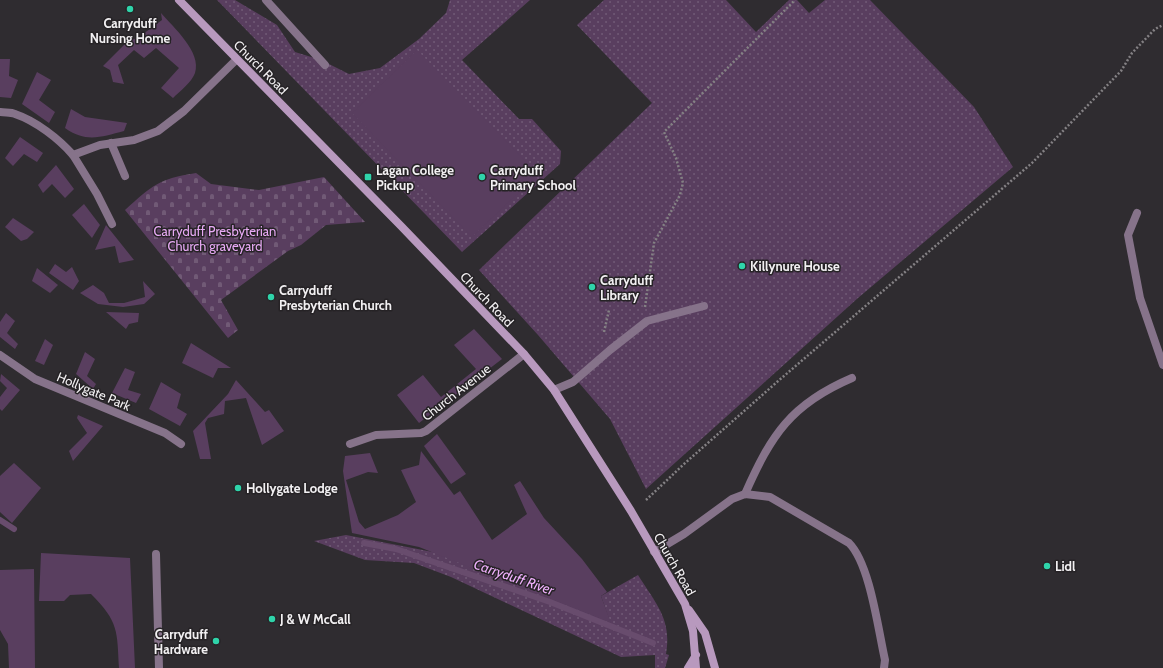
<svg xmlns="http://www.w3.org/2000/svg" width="1163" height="668" font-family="Cabin,sans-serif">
	<defs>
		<pattern id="grass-dots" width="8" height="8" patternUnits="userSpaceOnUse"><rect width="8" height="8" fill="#593e5f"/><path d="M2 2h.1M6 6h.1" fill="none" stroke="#715a76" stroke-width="1.8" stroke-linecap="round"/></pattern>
		<pattern id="cemetery-stones" width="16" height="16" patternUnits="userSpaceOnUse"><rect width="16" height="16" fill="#593e5f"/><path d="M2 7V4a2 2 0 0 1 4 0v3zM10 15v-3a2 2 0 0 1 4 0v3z" fill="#715a76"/></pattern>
	</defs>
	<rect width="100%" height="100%" fill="#2f2c30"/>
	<!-- grass -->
	<g fill="url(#grass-dots)">
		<polygon points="217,0 235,0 277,25 295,52 321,60 349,74 380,68 419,39 446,13 450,0 530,0 462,60 519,119 532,119 561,151 560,164 462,252"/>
		<polygon points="604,0 726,0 756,32 789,0 797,0 809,13 825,0 870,0 974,107 1013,167 858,298 646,489 610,419 538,335 479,270 652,103 577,25"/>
		<path d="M346 535 438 553 609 619 601 596 638 575C656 604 672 619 666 654L669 655 665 668H655V655L621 657 451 577 414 563 365 560 314 541Z"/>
	</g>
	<!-- cemetery -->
	<path fill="url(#cemetery-stones)" d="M196 173 211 184 259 190 324 177 365 222 326 225 301 245 288 251 221 300 238 330 228 338 125 210C153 185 158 179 196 173Z"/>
	<!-- garden -->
	<g fill="#593e5f">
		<path d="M161 13C173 27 202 52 195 73 192 82 180 91 173 98L161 88 179 68 156 48 144 58 134 50 118 65 124 84 113 82 110 70 103 66 127 42 139 37 162 20Z"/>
		<polygon points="417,50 538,174 472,237 352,113"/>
		<polygon points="0,59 10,59 9,76 18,80 11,98 0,97"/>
		<polygon points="37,72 51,80 39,100 55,112 49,123 22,104"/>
		<path d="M71 109 85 117 127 123 124 131C101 137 86 143 65 128Z"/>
		<polygon points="20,137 43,153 37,162 24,154 13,166 5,158"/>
		<polygon points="56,165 74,189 65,198 52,184 43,193 38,185"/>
		<polygon points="84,204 100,225 92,238 72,215"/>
		<polygon points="13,218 34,232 27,239 21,241 5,227"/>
		<polygon points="106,225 134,260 119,263 115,246 95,250"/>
		<polygon points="55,264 66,272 72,267 79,281 73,290 49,273"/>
		<polygon points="37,268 58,285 50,293 32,281"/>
		<polygon points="143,281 155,294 144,304 123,307 98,304 80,293 93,285 104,293 109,303 124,303 145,297"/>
		<polygon points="106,312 139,313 138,322 129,324 126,329"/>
		<polygon points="6,313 15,321 7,333 18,344 15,349 0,337 0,322"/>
		<polygon points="474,329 502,359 419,423 397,395 423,375 441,397 476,369 454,345"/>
		<polygon points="45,339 53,345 44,365 35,361"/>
		<polygon points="191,343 231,368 218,368 213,378 182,363"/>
		<polygon points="85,352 95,359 87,376 96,384 93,389 76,374"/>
		<polygon points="125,368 135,372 128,390 141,394 136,403 112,393"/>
		<polygon points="1,374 20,390 2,411 0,409 0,397 7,388 0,381"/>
		<polygon points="236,380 265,412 269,410 284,431 262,445 246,398 225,401 224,414 208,418 205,423 211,459 200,459 193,431 228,394"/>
		<polygon points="161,382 181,394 177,408 187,414 180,426 149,409"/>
		<polygon points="78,415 103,426 73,461 69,451 87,433 77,418"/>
		<polygon points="437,434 466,474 451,484 424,446"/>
		<polygon points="421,451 454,495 460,491 492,540 527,514 514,485 520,481 544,518 582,559 607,592 601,596 611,623 419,547 352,533 343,471 345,456 370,453 378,473 368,472 346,480 359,522 365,529 398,515 416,502 401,470 419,465"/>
		<polygon points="14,463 41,488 12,523 0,512 0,476"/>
		<path d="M41 553 130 558 135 668H119C117 631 119 622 91 594L70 595 64 601H39Z"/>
		<polygon points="34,569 35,668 9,668 8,644 0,630 0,570"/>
	</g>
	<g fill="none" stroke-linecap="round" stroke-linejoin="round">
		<!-- stream -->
		<g stroke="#684c6d" stroke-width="6">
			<polyline points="0,520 14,529"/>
			<polyline points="364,543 396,549 550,602 653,643"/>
		</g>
		<!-- path -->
		<g stroke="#848184" stroke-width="2.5" stroke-dasharray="2 2" stroke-linecap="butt">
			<polyline points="645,307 654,243 680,195 683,183 676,158 664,132 795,0"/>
			<polyline points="604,332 609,310"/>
			<polyline points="646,500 684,464 777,382 1032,163 1121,71 1132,53 1155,29 1163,25"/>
		</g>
		<!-- lane -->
		<g stroke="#86738a" stroke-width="8">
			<polyline points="266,0 325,65"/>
			<polyline points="111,143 125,176"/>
			<polyline points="554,390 573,382 610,350 647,321 704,306"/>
			<path d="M745 494C771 435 791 404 852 378"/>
			<path d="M654 552 684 534 732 499 745 494 770 497 849 543C870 564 878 629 885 660L884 668"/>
			<polyline points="156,554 159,668"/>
		</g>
		<!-- street -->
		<g stroke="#86738a" stroke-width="8">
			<path d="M0 112C5 113 11 112 15 114 36 121 59 139 73 155L100 145 134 140 158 131 184 111 236 60"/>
			<polyline points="73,155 97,194 112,224"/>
			<polyline points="1137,213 1128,235 1140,298 1163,365"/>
			<polyline points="0,355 35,379 165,433 181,444"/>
			<polyline points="350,444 376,435 421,433 426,431 524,354"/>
		</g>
		<!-- secondary -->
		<g stroke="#b899be" stroke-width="8">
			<polyline points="179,0 401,226 524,354 554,390 631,511 685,604 693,631 696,668"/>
			<polyline points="689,610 705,633 715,668"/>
			<polyline points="688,668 696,655"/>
		</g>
	</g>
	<!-- markers -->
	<g fill="#2fd4aa" stroke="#262326" stroke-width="1.5">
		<circle cx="130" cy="9" r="4"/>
		<rect x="364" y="173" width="8" height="8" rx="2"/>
		<circle cx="482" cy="177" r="4"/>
		<circle cx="742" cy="266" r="4"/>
		<circle cx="592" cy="287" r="4"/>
		<circle cx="271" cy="297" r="4"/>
		<circle cx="238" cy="488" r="4"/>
		<circle cx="1047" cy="566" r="4"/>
		<circle cx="272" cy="619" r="4"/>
		<circle cx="216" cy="641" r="4"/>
	</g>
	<g text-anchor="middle" stroke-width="3" stroke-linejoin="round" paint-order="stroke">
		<!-- poi labels -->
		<g font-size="13" font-weight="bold" fill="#f2f0f2" stroke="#262326" text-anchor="start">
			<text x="130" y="28" text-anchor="middle">Carryduff<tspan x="130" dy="15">Nursing Home</tspan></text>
			<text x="376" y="175">Lagan College<tspan x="376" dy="15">Pickup</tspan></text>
			<text x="490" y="175">Carryduff<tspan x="490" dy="15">Primary School</tspan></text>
			<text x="750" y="271">Killynure House</text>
			<text x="600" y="285">Carryduff<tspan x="600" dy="15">Library</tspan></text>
			<text x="279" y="295">Carryduff<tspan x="279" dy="15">Presbyterian Church</tspan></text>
			<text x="246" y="493">Hollygate Lodge</text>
			<text x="1055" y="571">Lidl</text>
			<text x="280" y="624">J &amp; W McCall</text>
			<text x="208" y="639" text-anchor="end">Carryduff<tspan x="208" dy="15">Hardware</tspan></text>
		</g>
		<!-- street labels -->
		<g font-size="13" fill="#f2f0f2" stroke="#262326">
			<text transform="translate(261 67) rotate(45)" y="5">Church Road</text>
			<text transform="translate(487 299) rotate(46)" y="5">Church Road</text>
			<text transform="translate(94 391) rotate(23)" y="5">Hollygate Park</text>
			<text transform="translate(456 392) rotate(-38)" y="5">Church Avenue</text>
			<text transform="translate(675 564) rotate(60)" y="5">Church Road</text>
		</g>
		<!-- park labels -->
		<g font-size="13" fill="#e8aaf5" stroke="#262326">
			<text x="215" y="236">Carryduff Presbyterian<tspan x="215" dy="15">Church graveyard</tspan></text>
		</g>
		<!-- water labels -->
		<g font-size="14" font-style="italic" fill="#efb0fc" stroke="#262326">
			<text transform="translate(514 577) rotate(19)" y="5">Carryduff River</text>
		</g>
	</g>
</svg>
